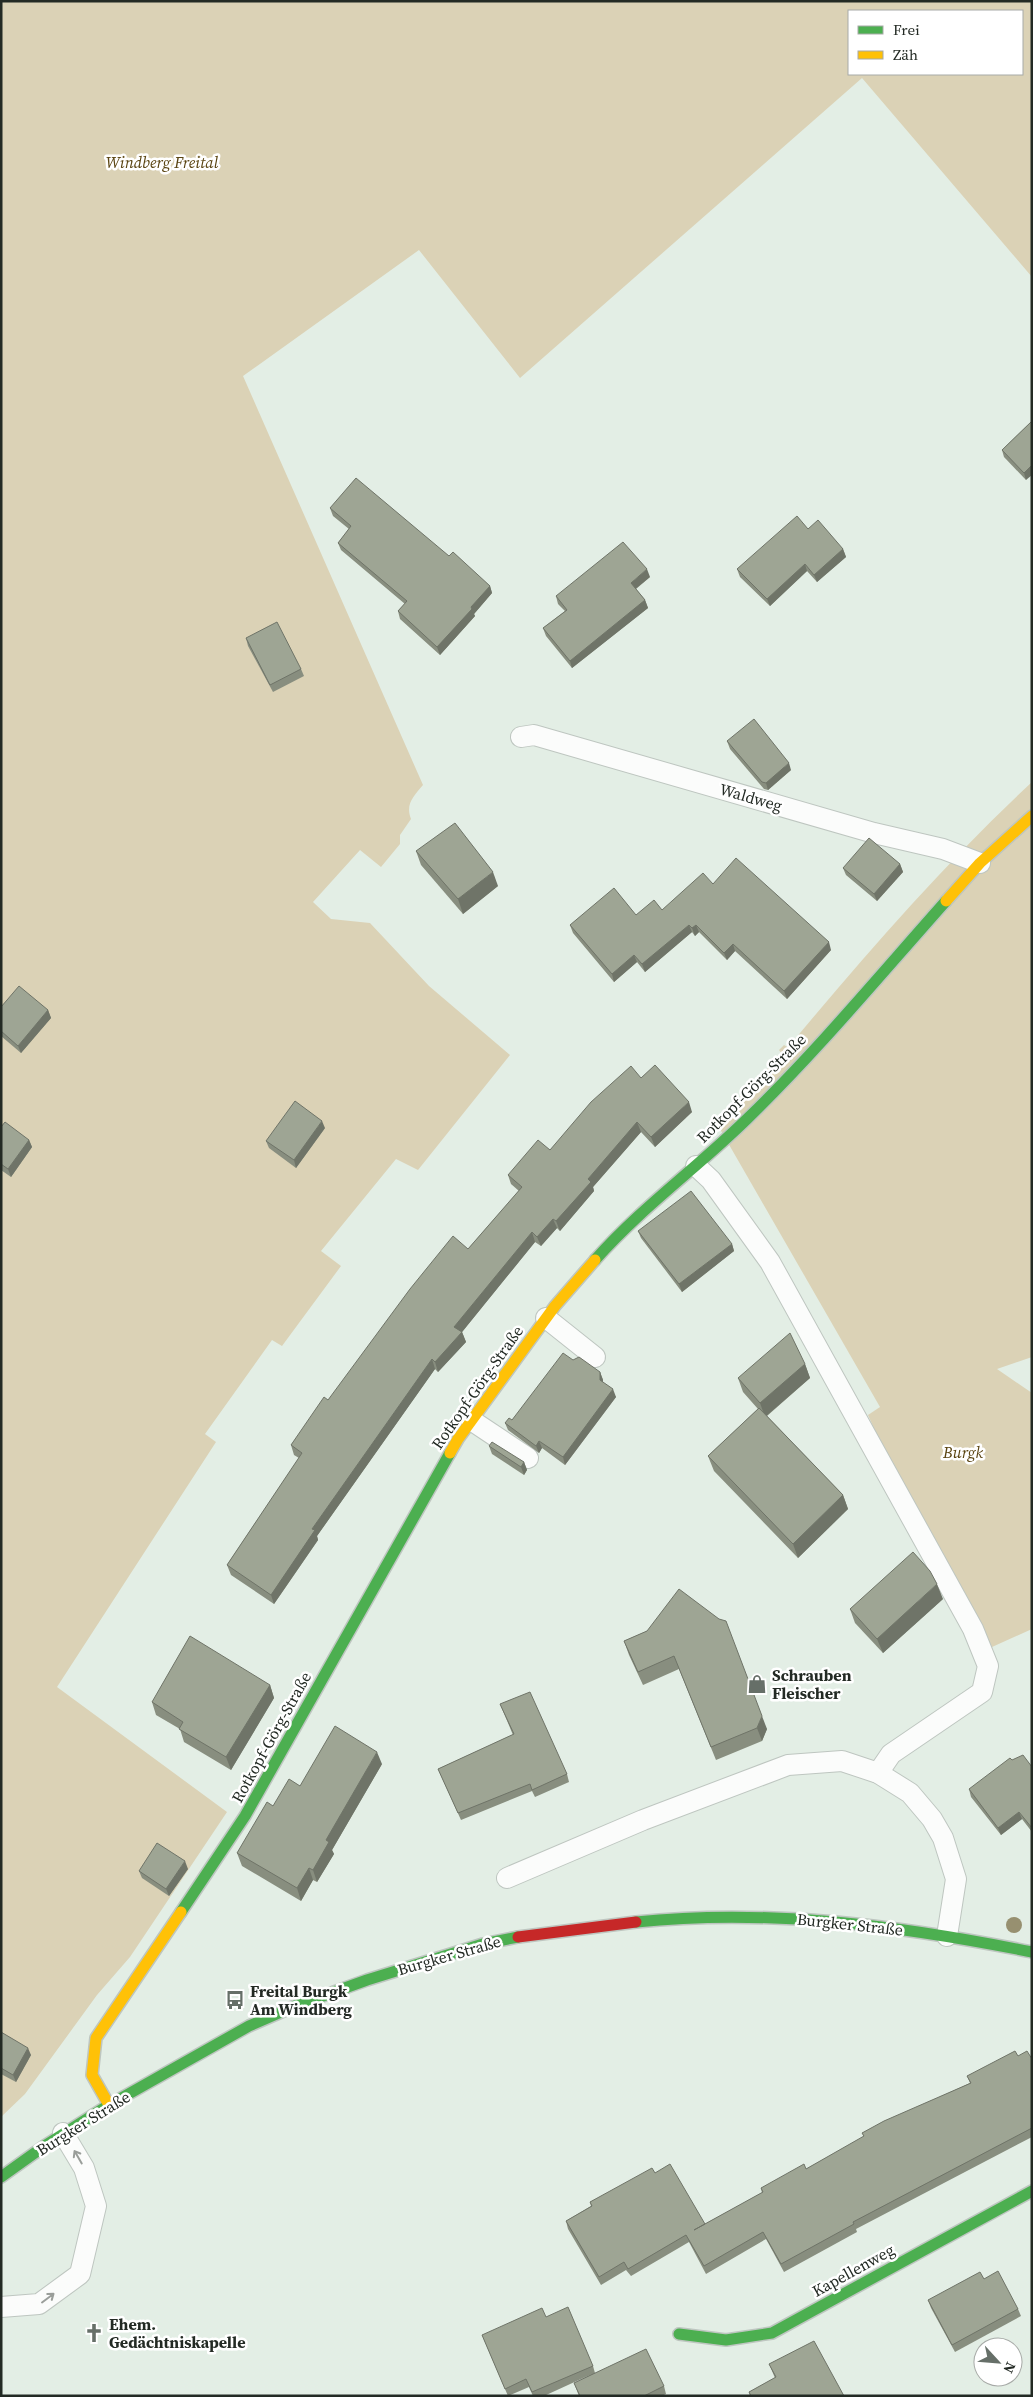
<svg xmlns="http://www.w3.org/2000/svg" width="1033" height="2397" font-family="'Source Serif 4',serif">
	<rect width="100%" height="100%" fill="#e3eee5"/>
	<!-- green -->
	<g fill="#dbd2b6" fill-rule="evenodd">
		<path d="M1 1H1032V277L862 78 520 378 419 250 243 376 423 785C414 796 405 804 411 819L400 835V844L381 867 360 850 313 902 331 919 370 923 429 986 510 1055 418 1170 396 1159 321 1251 341 1266 282 1346 272 1340 205 1434 216 1442 57 1687 227 1812 130 1957 97 1995 25 2094 1 2117ZM849 11H1022V74H849Z"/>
		<path d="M1032 782V1357L997 1369 1032 1393V1629L992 1647 880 1442 868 1415 880 1407 716 1122 782 1054 779 1050 784 1045 787 1047 790 1045C866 954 945 863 1032 782Z"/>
	</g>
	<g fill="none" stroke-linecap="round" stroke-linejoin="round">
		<!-- lane casing -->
		<g stroke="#bec6c0" stroke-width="22">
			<g id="lane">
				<polyline points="521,737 534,735 874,833 943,849 980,863"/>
				<polyline points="696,1166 711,1180 770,1262 973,1629 988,1666 982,1692 891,1754 878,1773"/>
				<polyline points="546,1318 595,1357"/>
				<polyline points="471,1420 528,1458"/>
				<polyline points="507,1878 643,1820 788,1765 842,1761 878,1773 910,1793 932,1819 943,1838 956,1879 947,1936"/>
				<polyline points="1,2307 39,2304 80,2274 96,2206 84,2168 63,2133"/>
			</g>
		</g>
		<!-- fast casing -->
		<g stroke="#bec6c0" stroke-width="14">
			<g id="fast">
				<path d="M595 1260C642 1207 697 1168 747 1119 818 1050 881 974 946 901"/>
				<polyline points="181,1912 245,1816 450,1453"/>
				<path d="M636 1922C769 1908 902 1926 1032 1952"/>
				<polyline points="1,2177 43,2147 109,2105 249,2026 295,2006 367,1980 483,1944 518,1937"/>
				<polyline points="679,2334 726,2340 772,2333 1032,2191"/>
			</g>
		</g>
		<!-- slow casing -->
		<g stroke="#bec6c0" stroke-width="14">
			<g id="slow">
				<polyline points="946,901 980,863 1032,816"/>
				<polyline points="450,1453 458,1439 555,1306 595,1260"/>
				<polyline points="109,2105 92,2075 96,2038 181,1912"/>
			</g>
		</g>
		<!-- jam casing -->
		<g stroke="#bec6c0" stroke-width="14">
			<polyline id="jam" points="518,1937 636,1922"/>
		</g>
		<!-- lane -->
		<use href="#lane" stroke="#fbfcfb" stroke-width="20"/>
		<!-- fast -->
		<use href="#fast" stroke="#4caf50" stroke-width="11"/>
		<!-- slow -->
		<use href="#slow" stroke="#ffc107" stroke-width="11"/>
		<!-- jam -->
		<use href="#jam" stroke="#c62828" stroke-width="11"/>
	</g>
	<!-- trees -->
	<circle fill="#979070" cx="1014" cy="1925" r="8"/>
	<!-- wall -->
	<g fill="#888e7f">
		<polygon points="1032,421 1026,480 1004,457 1002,450"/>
		<polygon points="330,508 449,556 490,586 492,593 474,614 475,616 440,655 400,619 398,611 405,604 341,550 338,543 349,529 333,516"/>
		<polygon points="808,529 843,549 846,557 817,582 807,571 770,606 740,577 737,569"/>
		<polygon points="650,577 636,589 645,600 648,608 572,668 546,636 543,628 565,611 558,604 556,596"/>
		<polygon points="246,638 301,669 304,676 273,692 248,646"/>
		<polygon points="727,741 791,770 768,790 764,789 730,749"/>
		<polygon points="416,851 498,886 463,914 421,865"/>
		<polygon points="900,864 903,872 877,901 846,875 843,868"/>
		<polygon points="713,884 831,950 787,999 735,951 727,960 699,932 695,936 692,932 645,972 637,962 614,982 573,933 570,925 636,915 662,910"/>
		<polygon points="1,1007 48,1010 51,1018 21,1053 1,1036"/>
		<polygon points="641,1078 692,1112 655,1147 641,1132 593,1187 594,1191 560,1231 557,1228 541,1246 535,1242 462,1332 466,1342 438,1372 435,1369 317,1536 318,1540 274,1604 231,1575 227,1565 299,1458 294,1455 291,1445 328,1400 468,1249 519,1191 511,1184 508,1175 550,1150"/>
		<polygon points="1,1127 29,1140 32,1147 11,1177 1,1170"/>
		<polygon points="325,1128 296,1168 269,1148 266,1141"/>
		<polygon points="638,1231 732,1244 734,1251 682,1292 641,1238"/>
		<polygon points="573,1360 600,1372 603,1380 603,1382 616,1397 565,1465 542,1448 539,1453 508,1430 505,1423 512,1420"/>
		<polygon points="805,1364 810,1378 767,1416 843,1495 848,1509 798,1558 714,1471 708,1456 758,1409 743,1392 738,1378"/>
		<polygon points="489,1446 524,1462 527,1470 524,1475 492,1454"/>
		<polygon points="943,1599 883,1653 855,1623 850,1609"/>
		<polygon points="647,1631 767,1729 762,1741 716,1760 679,1669 643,1685 629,1655 624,1641"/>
		<polygon points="270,1685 274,1698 231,1770 184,1742 180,1729 156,1715 152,1702"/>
		<polygon points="500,1704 567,1774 569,1782 535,1797 532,1791 461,1820 438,1769 513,1735"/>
		<polygon points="382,1764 332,1850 334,1854 317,1882 313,1880 301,1901 242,1866 237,1853 300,1786"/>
		<polygon points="1032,1767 1032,1832 1022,1819 1001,1835 971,1797 969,1789"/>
		<polygon points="188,1869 169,1896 142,1878 139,1871"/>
		<polygon points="1,2032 31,2055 16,2082 1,2074"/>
		<polygon points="1018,2056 1032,2059 1032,2137 856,2229 857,2232 784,2272 766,2239 706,2274 689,2242 631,2276 626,2270 601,2285 568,2229 566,2221 591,2206 590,2202 655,2173 705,2224 762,2193 761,2188 806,2169 864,2137 862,2133 970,2083 967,2076"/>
		<polygon points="984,2279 1018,2309 1021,2316 955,2352 931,2308 928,2300"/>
		<polygon points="546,2317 593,2366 595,2373 664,2386 666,2394 662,2396 579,2396 574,2383 592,2374 544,2396 533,2396 529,2387 508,2396 482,2335"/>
		<polygon points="769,2364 844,2396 750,2396 749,2392 775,2378"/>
	</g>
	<!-- shaded-wall -->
	<g fill="#6f7468">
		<polygon points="1032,465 1032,475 1026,480 1024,473"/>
		<polygon points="843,549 846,557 817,582 814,575"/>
		<polygon points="805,564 807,571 770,606 767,599"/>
		<polygon points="647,569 650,577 634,590 631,583"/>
		<polygon points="490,586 492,593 474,614 475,616 440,655 437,647 471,607"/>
		<polygon points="645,600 648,608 572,668 570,661"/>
		<polygon points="789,763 791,770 768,790 766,783"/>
		<polygon points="900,864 903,872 877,901 874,894"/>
		<polygon points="493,872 498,886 463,914 458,899"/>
		<polygon points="689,925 692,932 645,972 642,964"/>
		<polygon points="696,925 699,932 695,936 692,928"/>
		<polygon points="829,942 831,950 787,999 784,991"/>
		<polygon points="733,944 735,951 727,960 724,953"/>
		<polygon points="634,955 637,962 614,982 612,974"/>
		<polygon points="48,1010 51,1018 21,1053 18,1046"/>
		<polygon points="689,1102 692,1112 655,1147 651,1137"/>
		<polygon points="322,1121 325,1128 296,1168 294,1160"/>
		<polygon points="637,1122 641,1132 593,1187 594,1191 560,1231 556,1221 588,1179"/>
		<polygon points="29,1140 32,1147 11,1177 8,1169"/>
		<polygon points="553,1219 557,1228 541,1246 537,1237"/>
		<polygon points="532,1232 535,1242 458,1337 454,1327"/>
		<polygon points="732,1244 734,1251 682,1292 679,1284"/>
		<polygon points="462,1332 466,1342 438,1372 435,1362"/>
		<polygon points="432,1359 435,1369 317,1536 318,1540 274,1604 271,1595 312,1529"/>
		<polygon points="805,1364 810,1378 765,1417 760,1403"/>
		<polygon points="600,1372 603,1380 603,1387 600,1380"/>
		<polygon points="613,1389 616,1397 565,1465 563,1457"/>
		<polygon points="539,1441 542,1448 539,1453 536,1446"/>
		<polygon points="524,1462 527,1470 524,1475 521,1467"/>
		<polygon points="843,1495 848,1509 798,1558 793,1544"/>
		<polygon points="937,1584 943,1599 883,1653 877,1639"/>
		<polygon points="270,1685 274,1698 231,1770 226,1757"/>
		<polygon points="762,1716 767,1729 762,1741 757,1728"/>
		<polygon points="377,1752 382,1764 332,1850 334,1854 317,1882 313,1870 326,1840"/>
		<polygon points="1019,1812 1022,1819 1001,1835 998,1828"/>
		<polygon points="185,1861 188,1869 169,1896 166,1889"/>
		<polygon points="309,1868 313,1880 301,1901 297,1888"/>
		<polygon points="28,2048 31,2055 16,2082 13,2075"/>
	</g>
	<!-- building -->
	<g fill="#9ea594" stroke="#6f7468">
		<polygon points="1032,421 1032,465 1024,473 1002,450"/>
		<polygon points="356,478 449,556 453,552 490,586 471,607 472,609 437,647 398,611 407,601 338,543 351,526 330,508"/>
		<polygon points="797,516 808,529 818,520 843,549 814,575 805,564 767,599 737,569"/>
		<polygon points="623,542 647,569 631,583 645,600 570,661 543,628 567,610 556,596"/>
		<polygon points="277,622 301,669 270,685 246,638"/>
		<polygon points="754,719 789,763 766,783 762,782 727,741"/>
		<polygon points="455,823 493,872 458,899 416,851"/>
		<polygon points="869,838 900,864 874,894 843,868"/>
		<polygon points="736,858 829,942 784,991 733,944 724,953 696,925 692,928 689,925 642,964 634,955 612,974 570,925 614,888 636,915 654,900 662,910 703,873 713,884"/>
		<polygon points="19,986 48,1010 18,1046 1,1031 1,1007"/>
		<polygon points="655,1065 689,1102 651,1137 637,1122 588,1179 591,1182 556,1221 553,1219 537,1237 532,1232 454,1327 462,1332 435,1362 432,1359 312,1529 315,1530 271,1595 227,1565 302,1453 291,1445 324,1397 328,1400 410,1289 453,1236 468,1249 522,1187 508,1175 538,1140 550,1150 591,1102 631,1066 641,1078"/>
		<polygon points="295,1101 322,1121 294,1160 266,1141"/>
		<polygon points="5,1122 29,1140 8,1169 1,1164 1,1127"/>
		<polygon points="691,1191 732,1244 679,1284 638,1231"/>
		<polygon points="790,1333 805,1364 760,1403 738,1378"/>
		<polygon points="563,1353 573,1360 579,1357 600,1372 600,1380 613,1389 563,1457 539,1441 536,1446 505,1423 509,1418 512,1420"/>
		<polygon points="759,1408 843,1495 793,1544 708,1456"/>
		<polygon points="492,1442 524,1462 521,1467 489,1446"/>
		<polygon points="913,1552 930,1571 937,1584 877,1639 850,1609"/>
		<polygon points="679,1589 719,1619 726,1621 762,1716 757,1728 711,1747 674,1656 638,1672 624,1641 647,1631"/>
		<polygon points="190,1636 270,1685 226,1757 179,1729 183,1722 152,1702"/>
		<polygon points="530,1692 567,1774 532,1790 530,1784 458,1813 438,1769 514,1734 500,1704"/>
		<polygon points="335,1726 377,1752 326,1840 329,1842 313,1870 309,1868 297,1888 237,1853 267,1802 273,1806 289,1779 300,1786"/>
		<polygon points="1023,1755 1032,1767 1032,1828 1019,1812 998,1828 969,1789 1010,1758 1012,1760"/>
		<polygon points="157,1843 185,1861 166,1889 139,1871"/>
		<polygon points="1,2032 28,2048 13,2075 1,2068"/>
		<polygon points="1015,2051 1018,2056 1027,2051 1032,2059 1032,2128 853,2222 854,2224 781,2264 763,2232 704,2266 686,2235 628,2269 624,2262 599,2277 566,2221 592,2206 590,2202 652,2168 655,2173 670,2164 705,2224 694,2230 763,2192 761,2188 804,2164 806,2169 864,2136 862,2133 884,2121 971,2083 967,2076"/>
		<polygon points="998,2271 1018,2309 952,2345 928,2300 980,2272 984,2279"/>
		<polygon points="568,2307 593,2366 532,2392 526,2379 505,2389 482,2335 542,2308 546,2317"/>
		<polygon points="814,2341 844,2396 751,2396 749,2392 776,2377 769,2364"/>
		<polygon points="646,2349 664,2386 644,2396 580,2396 574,2383"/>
	</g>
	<!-- one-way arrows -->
	<defs><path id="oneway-shaft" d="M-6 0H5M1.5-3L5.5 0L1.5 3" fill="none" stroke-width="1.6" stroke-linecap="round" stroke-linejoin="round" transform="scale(1.25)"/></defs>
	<g stroke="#9a9e9a">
		<use href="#oneway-shaft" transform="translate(78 2157) rotate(-120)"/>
		<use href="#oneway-shaft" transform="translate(48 2298) rotate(-37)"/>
	</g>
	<!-- icons -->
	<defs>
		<g id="shop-bare" transform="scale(1.5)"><path d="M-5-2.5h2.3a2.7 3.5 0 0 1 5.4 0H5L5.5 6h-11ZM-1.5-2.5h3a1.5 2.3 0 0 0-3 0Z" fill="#666f68" stroke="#fff" stroke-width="2.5" paint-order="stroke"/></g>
		<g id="bus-bare" transform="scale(1.5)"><path d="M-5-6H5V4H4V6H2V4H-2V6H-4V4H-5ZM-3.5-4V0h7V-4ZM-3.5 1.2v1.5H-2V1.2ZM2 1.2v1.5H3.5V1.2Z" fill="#666f68" stroke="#fff" stroke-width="2.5" paint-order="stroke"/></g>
		<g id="church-bare" transform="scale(1.5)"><path d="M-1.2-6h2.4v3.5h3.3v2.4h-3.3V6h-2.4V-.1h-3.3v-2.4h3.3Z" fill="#666f68" stroke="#fff" stroke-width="2.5" paint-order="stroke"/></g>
	</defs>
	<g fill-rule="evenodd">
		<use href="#shop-bare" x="757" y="1684"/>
		<use href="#bus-bare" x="235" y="2000"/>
		<use href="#church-bare" x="94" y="2333"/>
	</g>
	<g text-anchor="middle" stroke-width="5" stroke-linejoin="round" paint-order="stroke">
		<!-- park labels -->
		<g font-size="16" font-style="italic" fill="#594310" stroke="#fff">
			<text x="162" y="168">Windberg Freital</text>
			<text x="963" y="1458">Burgk</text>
		</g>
		<!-- street labels -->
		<g font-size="16" fill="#232a24" stroke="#fff">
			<text transform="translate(751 797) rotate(16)" y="6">Waldweg</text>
			<text transform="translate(751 1088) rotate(-45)" y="6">Rotkopf-Görg-Straße</text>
			<text transform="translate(477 1387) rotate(-55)" y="6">Rotkopf-Görg-Straße</text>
			<text transform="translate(271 1737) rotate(-61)" y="6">Rotkopf-Görg-Straße</text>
			<text transform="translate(850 1924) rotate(6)" y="6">Burgker Straße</text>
			<text transform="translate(449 1955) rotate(-16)" y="6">Burgker Straße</text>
			<text transform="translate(83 2123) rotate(-32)" y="6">Burgker Straße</text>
			<text transform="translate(853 2270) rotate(-29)" y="6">Kapellenweg</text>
		</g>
		<!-- poi labels -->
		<g font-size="16" font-weight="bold" fill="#232a24" stroke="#fff" text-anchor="start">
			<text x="772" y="1681">Schrauben<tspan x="772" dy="18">Fleischer</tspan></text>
			<text x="250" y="1997">Freital Burgk<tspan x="250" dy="18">Am Windberg</tspan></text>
			<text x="109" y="2330">Ehem.<tspan x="109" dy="18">Gedächtniskapelle</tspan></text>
		</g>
	</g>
	<!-- border -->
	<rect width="1033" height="2397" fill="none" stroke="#232a24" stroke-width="5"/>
	<!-- legend -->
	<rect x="848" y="10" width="175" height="65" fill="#ffffff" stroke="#a7aaa7"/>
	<rect x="858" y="26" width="25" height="8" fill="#4caf50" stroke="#a7aaa7"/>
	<text x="893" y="35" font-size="15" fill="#232a24">Frei</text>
	<rect x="858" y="51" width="25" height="8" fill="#ffc107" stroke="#a7aaa7"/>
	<text x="893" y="60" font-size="15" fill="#232a24">Zäh</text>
	<!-- north arrow -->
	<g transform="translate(998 2362) rotate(116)"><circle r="24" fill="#ffffff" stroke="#a7aaa7"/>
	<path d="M0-4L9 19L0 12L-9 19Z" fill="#666f68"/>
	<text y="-8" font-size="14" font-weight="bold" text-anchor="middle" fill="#232a24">N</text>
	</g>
</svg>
